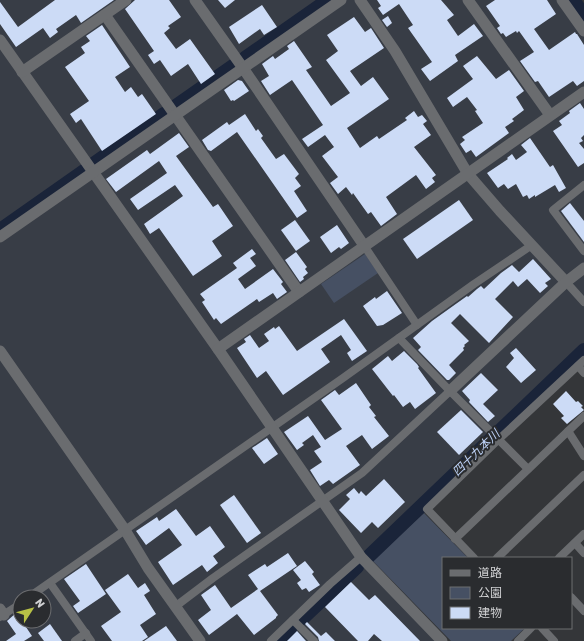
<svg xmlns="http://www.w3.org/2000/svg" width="584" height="641" font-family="Rubik,'Noto Sans JP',sans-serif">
	<rect width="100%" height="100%" fill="#343639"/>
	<!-- built -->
	<path fill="#383d46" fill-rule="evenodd" d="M0 0H559L584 36V362L363 565 438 641H0ZM20 597H44V621H20Z"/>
	<!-- green -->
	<g fill="#465063">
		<polygon points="365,254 378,273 334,303 321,284"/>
		<polygon points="424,513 468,558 443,558 443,628 525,628 511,641 451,641 372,560"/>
	</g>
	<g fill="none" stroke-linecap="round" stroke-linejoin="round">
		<!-- river -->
		<g stroke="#1a2439" stroke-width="14">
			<polyline points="573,0 584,15"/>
			<polyline points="245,58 328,0"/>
			<polyline points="173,108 233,66"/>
			<polyline points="92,165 164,114"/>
			<polyline points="0,230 84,171"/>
			<polyline points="368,557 584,350"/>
			<polyline points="303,618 357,567"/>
			<polyline points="279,641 290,630"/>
		</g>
	</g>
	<!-- building -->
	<g fill="#ccdbf6">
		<polygon points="55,0 114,0 81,23 76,15 56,29 58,32 50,38 43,28 16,47 0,24 0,2 18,27"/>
		<polygon points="135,0 169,0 181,17 168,26 170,28 164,33 176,49 190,39 215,74 201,84 188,64 171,76 160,60 154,64 148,55 154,51 125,9"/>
		<polygon points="218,0 235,0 225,8"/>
		<polygon points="377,0 441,0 454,15 447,20 458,36 474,24 483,36 455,55 458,61 430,81 421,69 432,62 408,28 413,25 399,4 383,15 378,8 381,6"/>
		<polygon points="495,0 547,0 556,14 534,29 549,50 575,32 576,34 577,34 584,45 584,81 577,86 573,81 549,97 538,81 535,82 520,61 534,52 519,31 517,33 516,31 506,37 503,33 501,34 497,28 500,26 486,6"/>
		<polygon points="262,5 277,27 264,35 260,29 239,44 229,27"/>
		<polygon points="388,16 392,23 387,27 382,20"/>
		<polygon points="354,17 365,32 371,28 384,48 350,71 361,86 373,77 389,99 347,128 360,148 377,136 379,139 407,120 405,118 414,111 418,117 422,115 427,121 423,124 431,135 414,147 436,175 432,178 435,182 426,189 416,175 386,197 397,214 381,226 371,212 368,214 353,193 352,195 346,187 338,194 330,183 338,177 322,156 334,147 325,135 308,147 302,139 323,125 292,80 270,95 261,81 269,76 262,64 273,56 275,59 289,49 287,46 294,41 312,67 306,70 331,106 350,93 326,60 338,51 327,35"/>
		<polygon points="102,25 130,67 115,77 125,92 131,87 138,97 142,94 156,114 102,151 81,119 76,123 70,114 89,101 65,67 85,53 81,47 90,41 86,36"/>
		<polygon points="477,56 496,79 509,70 524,91 516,97 524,110 512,119 514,121 505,127 509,133 476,157 471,150 466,153 460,144 465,140 462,137 483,123 475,111 477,110 467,97 453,107 447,98 473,79 463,66"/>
		<polygon points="238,80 242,81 249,91 234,101 233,100 231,101 224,90"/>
		<polygon points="580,103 584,109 584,135 581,138 583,141 579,143 584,149 584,163 578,167 553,131 562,125 559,121 570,113 569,111"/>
		<polygon points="245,114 256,131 258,129 263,136 261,138 276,159 284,154 299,174 295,178 301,186 294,191 307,211 297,218 237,132 211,151 208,150 202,140 227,122 229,125"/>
		<polygon points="179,133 189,147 176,156 213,207 218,204 233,226 212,241 222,256 193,276 159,228 150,234 144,224 183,196 175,185 138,210 130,199 167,173 159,161 116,192 106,179 147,150 150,154"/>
		<polygon points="530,138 550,167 553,165 566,188 559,192 555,185 535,197 535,195 529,199 527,195 523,197 516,184 508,189 504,184 498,188 487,173 508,159 507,158 512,154 516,160 527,152 521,145"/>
		<polygon points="459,200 473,220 417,259 403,239"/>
		<polygon points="570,203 584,221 584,242 561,211"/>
		<polygon points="295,220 310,241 296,251 281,230"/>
		<polygon points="337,225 349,243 341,249 339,247 331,253 320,237"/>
		<polygon points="252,249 256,254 250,258 256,266 238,279 245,289 273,269 283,282 281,284 287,292 277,299 273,293 259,302 257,299 221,324 216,318 214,320 202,302 205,300 200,294 237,268 233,263"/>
		<polygon points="296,252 307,267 305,269 308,273 303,277 304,279 300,282 285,260"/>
		<polygon points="533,259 551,279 545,283 548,286 540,293 527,279 518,287 513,281 495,299 513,317 489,343 460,314 451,323 469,341 464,345 465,346 463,348 464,350 449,365 456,373 449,380 447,380 418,350 421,347 413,338 432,321 467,296 468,297 477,289 481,286 484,289 501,273 512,265 519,272"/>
		<polygon points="387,291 402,313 383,325 377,326 363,306 375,297 376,299"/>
		<polygon points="344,319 367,351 352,361 347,353 351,350 341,335 321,349 330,362 283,395 266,371 257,378 237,348 246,342 244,339 250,335 259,348 269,341 264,334 274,327 275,329 279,326 297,351"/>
		<polygon points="516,348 536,370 521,383 506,367 514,358 510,353"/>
		<polygon points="404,351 417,364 419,367 418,368 436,393 415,409 410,402 403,407 394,395 393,396 372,369 388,356 392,361"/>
		<polygon points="481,373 498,390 483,404 495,416 488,422 469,402 470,400 462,391"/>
		<polygon points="356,383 371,405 369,407 376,416 374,417 389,436 372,449 362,435 346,446 360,465 333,484 329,480 320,486 310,470 322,462 314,451 321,447 313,435 302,443 304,445 297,450 284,432 308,416 325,440 342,429 321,400 335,390 339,395"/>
		<polygon points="566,391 576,402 578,401 583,406 581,407 584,410 567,424 561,418 564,416 553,404"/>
		<polygon points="461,410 483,432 459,455 437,432"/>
		<polygon points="267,438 278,454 264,464 252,448"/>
		<polygon points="384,479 405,502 378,528 372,522 361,533 339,510 350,499 346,495 354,488 359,494 361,491 366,496"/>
		<polygon points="234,495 261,533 247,543 220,505"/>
		<polygon points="176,509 196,536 210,526 225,547 213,556 218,563 207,572 202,565 173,585 158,562 182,545 169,528 146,545 136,531 157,517 159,521"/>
		<polygon points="288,553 297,566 260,591 278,615 276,617 276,618 254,635 237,614 209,635 198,620 211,610 201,595 215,585 231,608 258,589 248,575 265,564 267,567"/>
		<polygon points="305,561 314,572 312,574 320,585 309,592 306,588 302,590 297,583 301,580 293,570"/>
		<polygon points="86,564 106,594 78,613 73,606 80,601 64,579"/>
		<polygon points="128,574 138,588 145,583 150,591 144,595 156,614 140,625 148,637 142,641 112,641 101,626 121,612 105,590"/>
		<polygon points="351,582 369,600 375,595 420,641 382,641 374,634 368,641 358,641 325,607"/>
		<polygon points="16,613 20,618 20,621 22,621 32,636 24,641 6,641 16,634 7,621"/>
		<polygon points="307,622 321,636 326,632 335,641 319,641 318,637 305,624"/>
		<polygon points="50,624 62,641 44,641 38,633"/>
		<polygon points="166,626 177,641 144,641"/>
		<polygon points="297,631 306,641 287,641"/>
	</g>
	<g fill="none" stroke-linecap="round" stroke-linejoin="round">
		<!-- street -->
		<g stroke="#6a6c6f" stroke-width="8">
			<polyline points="584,185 553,210 584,251"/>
			<polyline points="365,247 417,325"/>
			<polyline points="566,282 584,302"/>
			<polyline points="399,338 450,391"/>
			<polyline points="578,366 584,373"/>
			<polyline points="568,431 584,456"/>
			<polyline points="455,539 584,416"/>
			<polyline points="575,543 584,553"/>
			<polyline points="474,558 427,509 498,440 584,360"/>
			<polyline points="497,558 584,475"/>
			<polyline points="559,558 584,534"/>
			<polyline points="50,583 91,641"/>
			<polyline points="29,597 343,378 474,284 532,245"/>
			<polyline points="571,597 584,611"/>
			<polyline points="176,606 213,578 362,473 450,391 528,469"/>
			<polyline points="0,617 20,604"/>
			<polyline points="293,620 314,641"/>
			<polyline points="542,628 554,641"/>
			<polyline points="75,641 86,633"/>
			<polyline points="271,641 330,584 361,557"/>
			<polyline points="518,641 531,628"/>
		</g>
		<!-- secondary -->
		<g stroke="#6a6c6f" stroke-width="11">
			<polyline points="195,0 243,68 365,247"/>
			<polyline points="360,0 395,51 468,174 500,211 566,282"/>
			<polyline points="468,0 550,115"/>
			<polyline points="562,0 584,31"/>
			<polyline points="105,15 299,292"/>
			<polyline points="0,40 218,349 361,557 442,641"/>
			<polyline points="22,72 126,0"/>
			<polyline points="0,237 341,0"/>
			<polyline points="218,349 584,92"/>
			<polyline points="0,351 125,530 148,568 200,641"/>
			<polyline points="450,391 566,282 584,268"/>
			<polyline points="0,609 4,615"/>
		</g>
	</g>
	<g text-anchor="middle" stroke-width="4" stroke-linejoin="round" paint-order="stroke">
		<!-- water labels -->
		<g font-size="12" font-style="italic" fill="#bdd1f6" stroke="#2a2c2f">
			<text transform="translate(476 453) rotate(-44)" y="4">四十九本川</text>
		</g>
	</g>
	<!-- legend -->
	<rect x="442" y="557" width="130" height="72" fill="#2a2c2f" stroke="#6d6e71"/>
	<rect x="450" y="570" width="20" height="6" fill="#6a6c6f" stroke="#6d6e71"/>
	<text x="478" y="577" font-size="12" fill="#d1d2d4">道路</text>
	<rect x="450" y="587" width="20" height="12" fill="#465063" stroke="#6d6e71"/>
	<text x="478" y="597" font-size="12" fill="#d1d2d4">公園</text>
	<rect x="450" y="607" width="20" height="12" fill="#ccdbf6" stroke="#6d6e71"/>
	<text x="478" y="617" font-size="12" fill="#d1d2d4">建物</text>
	<!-- north arrow -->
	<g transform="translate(32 609) rotate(54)"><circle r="19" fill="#2a2c2f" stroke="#6d6e71"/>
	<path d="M0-3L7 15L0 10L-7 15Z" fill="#b8c146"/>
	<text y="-6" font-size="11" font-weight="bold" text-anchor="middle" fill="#d1d2d4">N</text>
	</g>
</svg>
